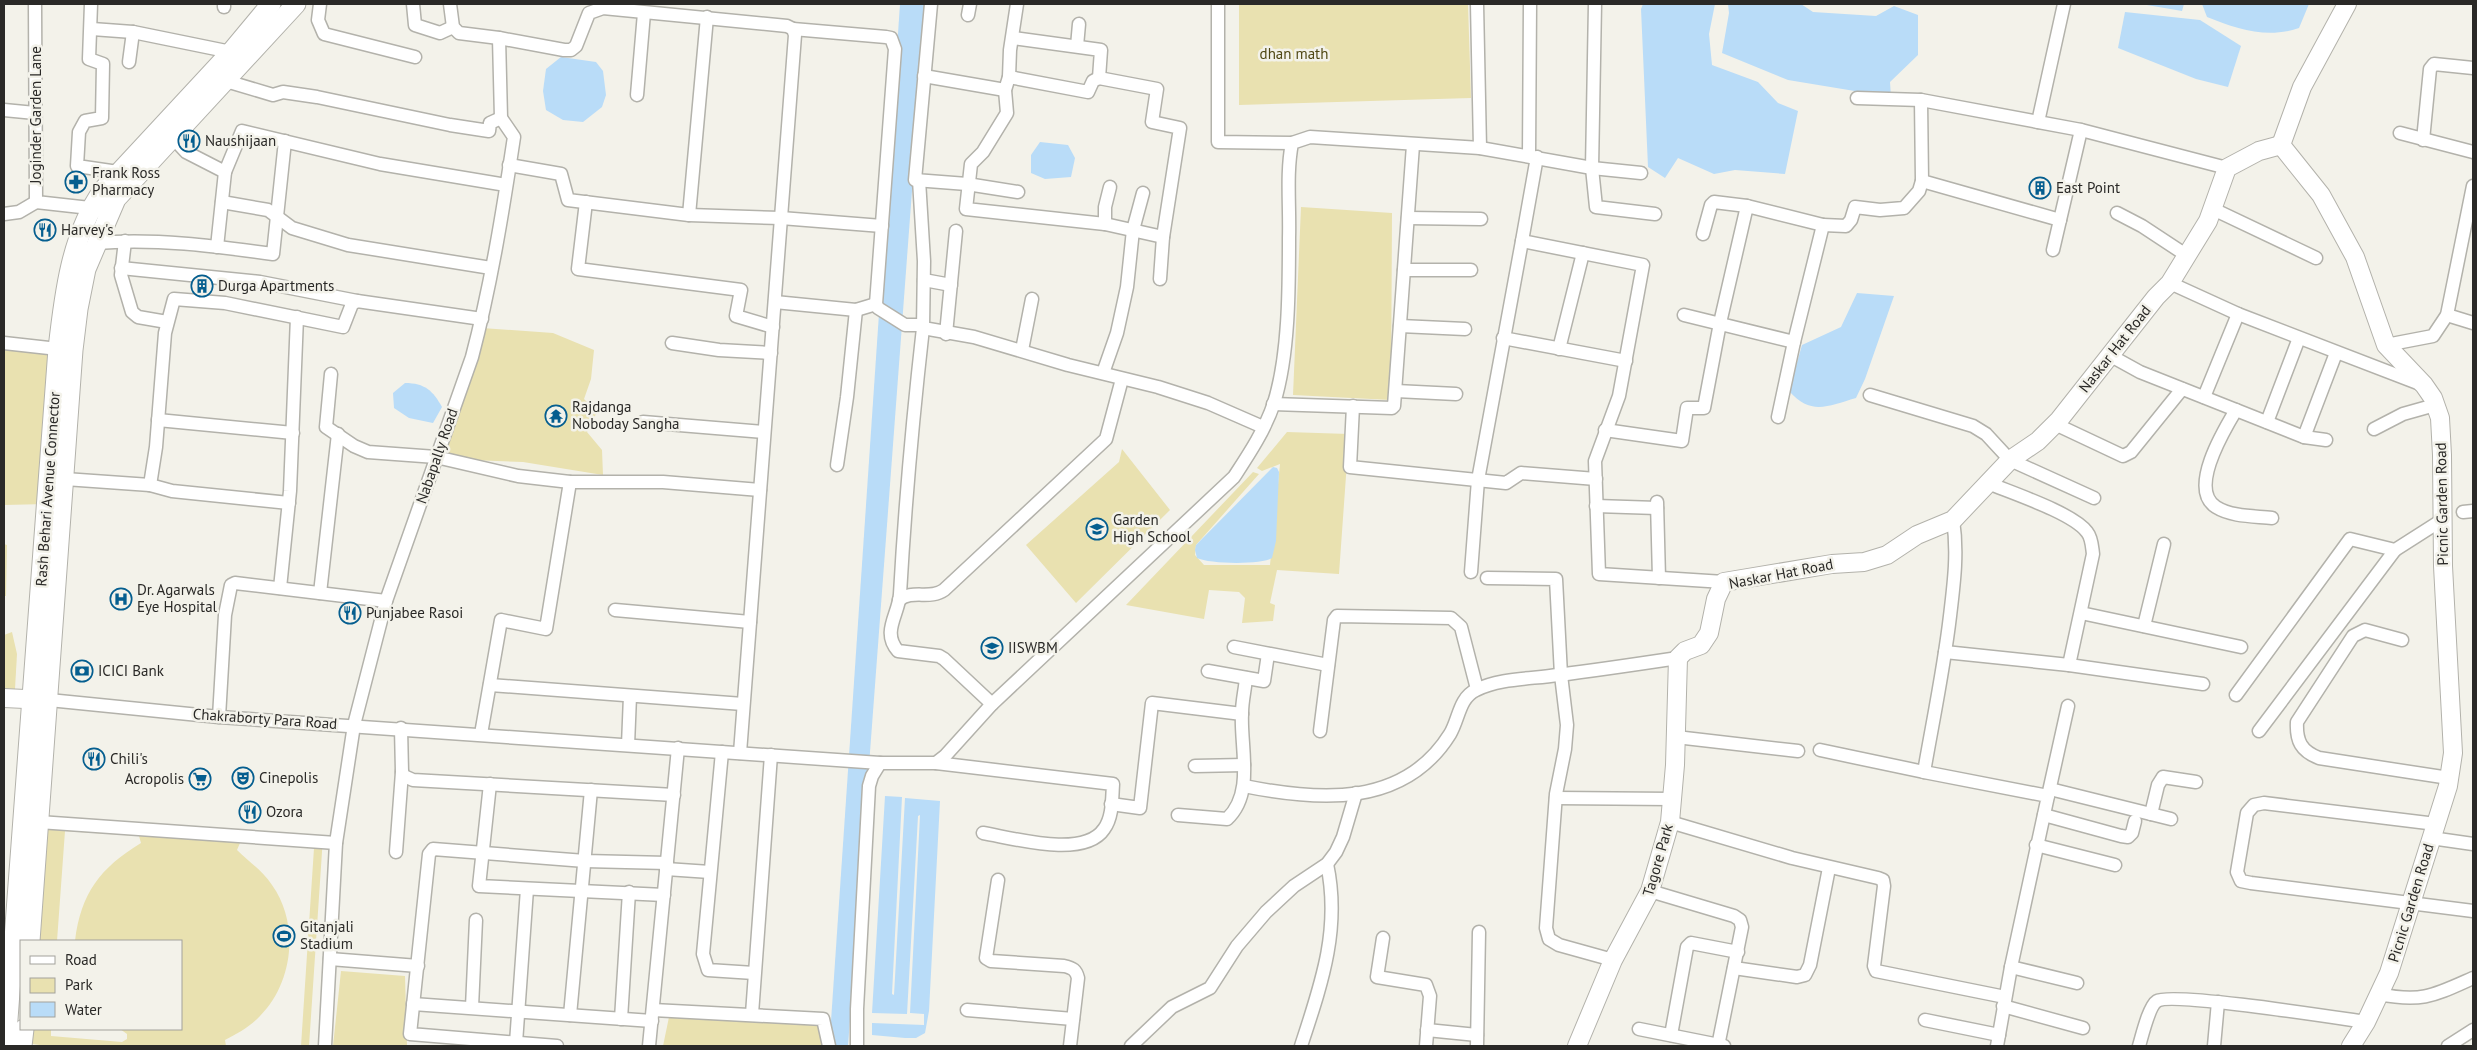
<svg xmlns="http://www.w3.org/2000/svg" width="2477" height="1050" font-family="'PT Sans',sans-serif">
	<rect width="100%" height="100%" fill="#f3f2ea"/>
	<!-- green -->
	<g fill="#e9e1b0">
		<polygon points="1239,4 1468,4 1471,98 1239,105"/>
		<polygon points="1301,207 1392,213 1391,400 1293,395"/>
		<polygon points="482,328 553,333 594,350 591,379 584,399 597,412 587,432 602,450 603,475 523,462 444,459 466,392"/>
		<polygon points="4,345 58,349 47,504 4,505"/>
		<polygon points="1287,432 1349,434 1339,574 1277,570 1270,603 1275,605 1273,621 1242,623 1245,598 1239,592 1209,590 1204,619 1126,605 1253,472 1259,474 1196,545 1195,555 1204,565 1270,565 1280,464 1262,471 1257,468"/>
		<polygon points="1122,449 1170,510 1076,603 1026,545 1119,462"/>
		<polygon points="4,544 7,545 6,596 4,596"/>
		<polygon points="12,632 17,654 15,689 4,688 4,635"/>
		<path d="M47 818 323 837 309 1046H301L314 848 240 843 237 850C249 862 262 870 272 885 300 924 293 983 260 1016 250 1027 238 1033 225 1040L226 1046H47L32 1044 33 1029H51V1036L122 1042 127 1039V1034L120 1029H181V941H75C81 893 100 868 141 843L139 836 65 831 57 941H39Z"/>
		<polygon points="341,971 405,976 407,1046 333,1046"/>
		<polygon points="669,1017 828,1025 829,1046 663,1046"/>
	</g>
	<!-- water -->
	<g fill="#b9dcf8">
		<polygon points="900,4 926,4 848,1046 832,1046 830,1036"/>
		<polygon points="1643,4 1715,4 1709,34 1712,65 1758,82 1778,103 1798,111 1785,174 1735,170 1714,174 1678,158 1665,178 1648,167 1641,9"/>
		<polygon points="1728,4 1801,4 1813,12 1876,16 1894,6 1918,15 1918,55 1890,82 1891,97 1788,80 1722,53 1729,13"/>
		<polygon points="2141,4 2184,4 2182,11"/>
		<path d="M2202 4H2309L2299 28C2267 39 2237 29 2207 17Z"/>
		<polygon points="2125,12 2200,20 2241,46 2228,87 2196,79 2118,48"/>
		<polygon points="561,57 596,62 603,71 606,95 602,107 583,122 563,120 546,110 543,91 546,69"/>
		<polygon points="1040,142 1068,145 1075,158 1071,177 1045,179 1031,173 1031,155"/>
		<path d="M1857 293 1894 296 1865 379 1856 398C1828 406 1811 416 1789 391L1802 345 1841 327Z"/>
		<path d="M405 383C425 383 433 391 442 407L433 423 409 418 394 408 393 393Z"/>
		<path d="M1273 467 1277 468 1279 472 1276 541 1272 558C1261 565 1209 564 1197 558L1195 550 1196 545Z"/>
		<polygon points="885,796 902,797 892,994 894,995 905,798 940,801 929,1011 925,1033 916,1038 905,1038 872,1035 872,1023 924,1025 924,1014 910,1013 920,815 918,816 907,1014 872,1013"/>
	</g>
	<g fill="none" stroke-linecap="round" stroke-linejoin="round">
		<!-- street casing -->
		<g stroke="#b3b2ab" stroke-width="15">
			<g id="street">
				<polyline points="35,4 36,202 90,208 97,211"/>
				<polyline points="91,4 89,59 103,64 102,118 85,121 79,132 77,166 118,172"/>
				<polyline points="320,4 318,20 324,34 415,57"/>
				<polyline points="413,4 415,25 440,33 453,27"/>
				<polyline points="450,4 453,27 459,33 499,38 564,50 571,50 576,46 589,13 603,8 787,26 793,29 795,35 740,753"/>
				<polyline points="931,4 915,180 967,184 1018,192"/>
				<polyline points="1017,4 1010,50 1009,77 1005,90 1007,113 983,152 971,164 966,209 1105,224 1163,237"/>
				<polyline points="1218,4 1218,142 1292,143"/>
				<polyline points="1477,4 1480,148"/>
				<polyline points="1595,4 1592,168 1596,207 1655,214"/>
				<polyline points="224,7 224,4"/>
				<polyline points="968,15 970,4"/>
				<polyline points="92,29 133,32 231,52"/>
				<polyline points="793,29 886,37 891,38 895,49 876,304 878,308 905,325 922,325"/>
				<polyline points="1013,38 1101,50 1099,78 1157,89 1152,122 1180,128 1163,237 1160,279"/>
				<polyline points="1077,46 1079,24"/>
				<polyline points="129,62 133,32"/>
				<polyline points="924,76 1005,90"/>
				<polyline points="1009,77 1088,92 1093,81 1099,78"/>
				<polyline points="226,81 273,95 283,92 317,97 450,125 489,131 490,123 501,118"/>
				<polyline points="637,95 644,13"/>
				<polyline points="1857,98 1921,100 2081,130 2227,168"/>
				<polyline points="1921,100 1922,181 2060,220"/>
				<polyline points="4,110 35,113"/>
				<polyline points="2038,122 2064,4"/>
				<polyline points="2400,133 2473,152"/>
				<polyline points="173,138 186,152 225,172"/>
				<polyline points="2423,140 2430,69 2434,64 2473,68"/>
				<polyline points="1529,155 1530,4"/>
				<polyline points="1537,157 1522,241 1643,265 1619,396 1595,461 1599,574 1724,582"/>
				<polyline points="509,165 561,174 568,200 689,215 781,218 882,226"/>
				<polyline points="919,180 924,261 923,328 974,337 1068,365 1158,387 1208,403 1263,427"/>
				<polyline points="222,202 268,210 292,228 348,245 491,268"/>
				<polyline points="586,202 578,269 741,290 736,316 773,327"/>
				<polyline points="2213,209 2316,258"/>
				<polyline points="2117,213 2142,226 2183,253 2188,253"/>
				<polyline points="4,214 19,212 36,202"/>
				<polyline points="689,215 707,17"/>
				<polyline points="1408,218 1481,219"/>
				<polyline points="1105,224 1105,207 1110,187"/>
				<polyline points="1823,225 1846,226 1851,220 1855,207 1880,210 1904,208 1919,191 1922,181"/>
				<polyline points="1703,234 1711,205 1714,202 1747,206"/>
				<polyline points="125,241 121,275 132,312 138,317 167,322"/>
				<path d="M96 243C155 238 214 246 273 254L285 141"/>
				<polyline points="217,247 225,172 242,131 380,164 506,185"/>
				<polyline points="2053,250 2081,130"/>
				<polyline points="121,268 260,282 357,301"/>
				<polyline points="1404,270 1471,270"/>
				<polyline points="924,280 951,285"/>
				<polyline points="2170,283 2238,314 2420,384"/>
				<polyline points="775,302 856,310 876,304"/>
				<polyline points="2447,315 2473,323"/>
				<polyline points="1400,326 1465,329"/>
				<path d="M923 328C913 416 905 505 900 594 899 614 881 632 898 651L939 656 944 659 992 704"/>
				<polyline points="946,334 956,231"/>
				<polyline points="1503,338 1626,361"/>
				<polyline points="4,343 58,349"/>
				<polyline points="672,343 719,350 771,353"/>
				<polyline points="2386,345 2433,336 2447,315 2473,186"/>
				<polyline points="1559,349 1583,253"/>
				<polyline points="1022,350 1032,299"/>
				<path d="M2111 356 2140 372 2236 410C2224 430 2188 489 2216 507 2232 517 2254 516 2272 518"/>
				<polyline points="1103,373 1117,333 1127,287 1133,230 1143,193"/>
				<polyline points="331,374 326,427 354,446 368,452 436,457 518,476 570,482"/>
				<polyline points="1396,391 1456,394"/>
				<polyline points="1870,395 1973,426 1986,434 2010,460 2094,498"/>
				<polyline points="2204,397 2238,314"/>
				<polyline points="1273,404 1392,408 1394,406 1413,145"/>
				<polyline points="1353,406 1350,467 1506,483 1521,473 1596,479"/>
				<polyline points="2236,410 2304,437 2326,440"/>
				<polyline points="1778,417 1794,342"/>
				<polyline points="158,420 293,433"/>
				<polyline points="643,422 764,432"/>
				<polyline points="2267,422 2299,338"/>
				<polyline points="2055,424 2123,456 2131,452 2182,389"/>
				<polyline points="2374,429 2403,414 2435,405"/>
				<polyline points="1605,430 1682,441 1687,408 1704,408 1720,323 1747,206 1823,225 1794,342 1684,315"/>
				<polyline points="2304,437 2336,353"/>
				<polyline points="837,465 847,397 856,310"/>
				<polyline points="65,479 150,485 172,491 289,503"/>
				<path d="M1988 483C2012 493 2073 513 2087 532 2092 538 2092 547 2093 554L2069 665"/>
				<polyline points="150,485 156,447 165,333 174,299 225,303 343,327 352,304 357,301 482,319"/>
				<polyline points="1657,502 1659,578"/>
				<polyline points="1596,506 1657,508"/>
				<polyline points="2463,512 2473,511"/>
				<path d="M1953 520C1958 552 1954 583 1950 616 1944 668 1933 720 1924 772L2048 796 2011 967 1997 1046"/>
				<polyline points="1471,572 1478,480 1522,241"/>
				<polyline points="1487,578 1556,579 1561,675 1567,725 1565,749 1556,794 1546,928 1549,939 1559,945 1613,960"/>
				<polyline points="280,588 290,491 297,317"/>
				<polyline points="320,593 338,434"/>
				<path d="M899 600C912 589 930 600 944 590L1106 439 1122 379"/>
				<polyline points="615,610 750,622"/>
				<polyline points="2081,613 2241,647"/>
				<polyline points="2144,626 2164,544"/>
				<path d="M2402 640 2365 630 2353 636 2297 722C2296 741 2301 751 2319 758L2449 778"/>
				<polyline points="1234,647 1328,665"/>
				<polyline points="1945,652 2069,665 2203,684"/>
				<polyline points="1208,671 1264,681 1268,654"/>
				<polyline points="490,685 743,704"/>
				<polyline points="2236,695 2350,539 2395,550 2442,520"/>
				<path d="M49 700 219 717 880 763H936L945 756 992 704 1234 477C1249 454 1265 430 1274 403 1289 355 1289 289 1289 238 1290 206 1286 174 1292 143L1310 137 1480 148 1592 168 1641 173"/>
				<polyline points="219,717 225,615 231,585 235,583 386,601"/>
				<polyline points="401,728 402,772 404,776 413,780 674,795"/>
				<polyline points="1320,731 1334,620 1337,616 1451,618 1461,627 1477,689"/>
				<polyline points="2259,731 2395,550"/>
				<polyline points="481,734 501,620 546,629 570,482 663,482 760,490"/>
				<polyline points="1676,737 1798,751"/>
				<polyline points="628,745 630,696"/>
				<polyline points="1820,750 1924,772"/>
				<polyline points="722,752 703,954 708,970 754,973"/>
				<path d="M936 763 1113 784C1112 798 1113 817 1104 829 1084 859 1013 838 983 833"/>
				<polyline points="1195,766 1244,765"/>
				<polyline points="490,784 479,886 664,895"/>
				<path d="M1244 786C1318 801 1404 808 1450 734 1459 719 1459 698 1476 690 1499 678 1532 679 1558 675 1598 670 1638 664 1678 658"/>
				<polyline points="2050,789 2171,819"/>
				<polyline points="2048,796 2068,706"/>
				<polyline points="1556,798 1672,799"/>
				<polyline points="1111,804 1140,808 1152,703 1242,714"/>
				<polyline points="2151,814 2158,785 2163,777 2196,782"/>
				<path d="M1178 815 1227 819C1255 793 1240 747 1242 713 1242 701 1245 690 1246 678"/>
				<polyline points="2044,815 2121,836 2128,837 2132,833 2135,821"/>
				<polyline points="39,822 336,843"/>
				<polyline points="1670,822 1792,858 1878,878 1883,880 1884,886 1874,966 1876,971 2005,997"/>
				<polyline points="2436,824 2264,803 2254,805 2247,813 2237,872 2241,881 2251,883 2473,911"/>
				<polyline points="2431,838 2473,844"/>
				<polyline points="2036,845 2115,865"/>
				<polyline points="396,852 402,772"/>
				<polyline points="666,869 710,872"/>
				<path d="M998 880 986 958 991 961 1064 966C1073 968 1076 970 1078 978L1070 1046"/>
				<polyline points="1650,891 1734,916 1740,920 1742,927 1718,1046"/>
				<polyline points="1383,938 1377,977 1426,985 1430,996 1426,1046"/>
				<polyline points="330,959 418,966"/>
				<polyline points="2011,967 2077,983"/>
				<polyline points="1734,968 1797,977 1805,975 1810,965 1829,868"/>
				<path d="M2379 994C2422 1003 2435 995 2473 978"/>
				<polyline points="413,1004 652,1021"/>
				<polyline points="2003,1006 2083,1028"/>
				<polyline points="472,1007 476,920"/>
				<polyline points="653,1010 823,1019 829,1046"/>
				<polyline points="967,1010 1073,1019"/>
				<polyline points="752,1014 771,755"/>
				<polyline points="570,1015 591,790"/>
				<polyline points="621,1019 629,892"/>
				<polyline points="1925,1020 1999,1035"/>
				<polyline points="1639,1029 1724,1046"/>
				<polyline points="1427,1030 1477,1035"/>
				<polyline points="1671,1035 1687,947 1691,943 1738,952"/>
				<polyline points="516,1043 527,889"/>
				<path d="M325 1046 336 843 354 725 386 601 472 357C491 285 503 210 514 137L501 118 499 38"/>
				<polyline points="557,1046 410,1034 429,854 433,849 585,861 667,863"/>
				<polyline points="649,1046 678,748"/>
				<polyline points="857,1046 857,1009 869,786 872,776 880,763"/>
				<polyline points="1131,1046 1172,1007 1210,988 1237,946 1266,912 1294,886 1327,864 1336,852 1343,837 1356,793"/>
				<path d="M1301 1046C1321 985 1341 929 1327 864"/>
				<polyline points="1477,1046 1479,932"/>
				<path d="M2139 1046C2142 1036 2149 1006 2157 1001 2172 992 2338 1018 2366 1022"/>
				<polyline points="2214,1046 2218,1002"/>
				<polyline points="2448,1046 2473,1030"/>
			</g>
		</g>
		<!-- secondary casing -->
		<g stroke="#b3b2ab" stroke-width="20">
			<g id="secondary">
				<polyline points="2347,4 2302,87 2281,145 2321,195 2355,257 2386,345 2424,385 2433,398 2440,418 2442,455 2443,566 2453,753 2448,786 2389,973 2366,1022 2351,1046"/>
				<polyline points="4,698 46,700"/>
				<polyline points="1577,1046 1613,960 1650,891 1670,822 1675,765 1678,658 1685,651 1701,645 1709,633 1716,599 1724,582 1832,564 1864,562 1887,555 1917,535 1953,520 2010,460 2038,441 2059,420 2156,297 2170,283 2208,221 2227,168 2259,151 2281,145"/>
			</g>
		</g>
		<!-- primary casing -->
		<g stroke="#b3b2ab" stroke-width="21">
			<g id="primary">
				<polyline points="30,941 73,350 78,309 86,269 116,199 296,4"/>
				<path d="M6 1046 58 349C64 295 71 235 103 190L231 52 271 4"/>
				<polyline points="22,1046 24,1029"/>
			</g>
		</g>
		<!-- street -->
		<use href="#street" stroke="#fff" stroke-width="12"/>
		<!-- secondary -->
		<use href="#secondary" stroke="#fff" stroke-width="18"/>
		<!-- primary -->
		<use href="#primary" stroke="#fff" stroke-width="19"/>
	</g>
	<!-- icons -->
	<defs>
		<g id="restaurant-ring" transform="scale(1.125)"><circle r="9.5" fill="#f3f2ea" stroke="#055e8f" stroke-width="1.5"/><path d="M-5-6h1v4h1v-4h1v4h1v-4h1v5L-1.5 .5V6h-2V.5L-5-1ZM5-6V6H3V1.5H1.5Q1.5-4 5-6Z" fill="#055e8f"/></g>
		<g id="pharmacy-ring" transform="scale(1.125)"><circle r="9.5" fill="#f3f2ea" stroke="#055e8f" stroke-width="1.5"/><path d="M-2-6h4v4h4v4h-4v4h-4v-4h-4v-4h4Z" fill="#055e8f"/></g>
		<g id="building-ring" transform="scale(1.125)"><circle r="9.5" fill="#f3f2ea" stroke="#055e8f" stroke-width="1.5"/><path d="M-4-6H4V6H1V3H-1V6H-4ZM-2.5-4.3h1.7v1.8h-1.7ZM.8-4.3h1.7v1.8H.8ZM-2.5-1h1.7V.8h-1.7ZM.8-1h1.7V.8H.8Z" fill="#055e8f"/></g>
		<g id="temple-ring" transform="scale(1.125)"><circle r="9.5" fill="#f3f2ea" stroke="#055e8f" stroke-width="1.5"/><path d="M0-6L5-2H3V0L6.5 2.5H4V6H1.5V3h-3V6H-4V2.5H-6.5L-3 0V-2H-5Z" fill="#055e8f"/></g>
		<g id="school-ring" transform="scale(1.125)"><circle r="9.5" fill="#f3f2ea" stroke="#055e8f" stroke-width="1.5"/><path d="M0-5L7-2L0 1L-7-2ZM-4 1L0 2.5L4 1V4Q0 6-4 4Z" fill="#055e8f"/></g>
		<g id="hospital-ring" transform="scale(1.125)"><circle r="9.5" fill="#f3f2ea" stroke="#055e8f" stroke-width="1.5"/><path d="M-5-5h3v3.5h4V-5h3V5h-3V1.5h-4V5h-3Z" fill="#055e8f"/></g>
		<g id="university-ring" transform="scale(1.125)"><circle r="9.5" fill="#f3f2ea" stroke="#055e8f" stroke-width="1.5"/><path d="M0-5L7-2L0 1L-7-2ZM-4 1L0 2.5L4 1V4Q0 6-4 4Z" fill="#055e8f"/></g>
		<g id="bank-ring" transform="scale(1.125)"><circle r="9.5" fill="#f3f2ea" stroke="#055e8f" stroke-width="1.5"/><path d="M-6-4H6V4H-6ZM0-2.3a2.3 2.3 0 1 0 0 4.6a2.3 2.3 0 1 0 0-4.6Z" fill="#055e8f"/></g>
		<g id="theatre-ring" transform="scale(1.125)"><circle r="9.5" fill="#f3f2ea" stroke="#055e8f" stroke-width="1.5"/><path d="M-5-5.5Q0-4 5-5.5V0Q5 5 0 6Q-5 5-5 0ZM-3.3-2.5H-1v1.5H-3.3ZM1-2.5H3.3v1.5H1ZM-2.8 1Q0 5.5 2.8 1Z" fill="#055e8f"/></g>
		<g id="supermarket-ring" transform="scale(1.125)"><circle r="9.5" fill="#f3f2ea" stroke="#055e8f" stroke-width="1.5"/><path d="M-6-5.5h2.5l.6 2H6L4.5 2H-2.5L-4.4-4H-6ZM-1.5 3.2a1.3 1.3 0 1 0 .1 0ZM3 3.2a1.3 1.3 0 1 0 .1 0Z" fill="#055e8f"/></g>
		<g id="stadium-ring" transform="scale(1.125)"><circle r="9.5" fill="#f3f2ea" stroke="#055e8f" stroke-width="1.5"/><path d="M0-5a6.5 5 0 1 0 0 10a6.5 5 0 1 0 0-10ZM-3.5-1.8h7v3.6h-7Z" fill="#055e8f"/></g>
	</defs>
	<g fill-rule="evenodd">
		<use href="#restaurant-ring" x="189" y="141"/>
		<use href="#pharmacy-ring" x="76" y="182"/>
		<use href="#building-ring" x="2040" y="188"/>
		<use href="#restaurant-ring" x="45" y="230"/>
		<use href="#building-ring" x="202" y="286"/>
		<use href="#temple-ring" x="556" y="416"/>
		<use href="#school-ring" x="1097" y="529"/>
		<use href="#hospital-ring" x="121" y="599"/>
		<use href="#restaurant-ring" x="350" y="613"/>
		<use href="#university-ring" x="992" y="648"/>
		<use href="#bank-ring" x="82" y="671"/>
		<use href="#restaurant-ring" x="94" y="759"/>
		<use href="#theatre-ring" x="243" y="778"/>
		<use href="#supermarket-ring" x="200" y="779"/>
		<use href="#restaurant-ring" x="250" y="812"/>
		<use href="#stadium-ring" x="284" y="936"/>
	</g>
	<g text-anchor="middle" stroke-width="5" stroke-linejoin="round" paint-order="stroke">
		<!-- park labels -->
		<g font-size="15" fill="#504814" stroke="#f3f2ea">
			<text x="1294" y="59">dhan math</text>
		</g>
		<!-- street labels -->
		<g font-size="15" fill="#2a2927" stroke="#f3f2ea">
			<text transform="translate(36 115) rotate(-90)" y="5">Joginder Garden Lane</text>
			<text transform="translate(2115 349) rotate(-52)" y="5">Naskar Hat Road</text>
			<text transform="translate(437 456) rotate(-71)" y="5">Nabapally Road</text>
			<text transform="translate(48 489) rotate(-86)" y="5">Rash Behari Avenue Connector</text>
			<text transform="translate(2442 504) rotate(-91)" y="5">Picnic Garden Road</text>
			<text transform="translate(1781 574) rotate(-11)" y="5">Naskar Hat Road</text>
			<text transform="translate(265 719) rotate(4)" y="5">Chakraborty Para Road</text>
			<text transform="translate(1658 860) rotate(-74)" y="5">Tagore Park</text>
			<text transform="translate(2411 903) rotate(-73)" y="5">Picnic Garden Road</text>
		</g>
		<!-- poi labels -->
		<g font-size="15" fill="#2a2927" stroke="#f3f2ea" text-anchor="start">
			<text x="205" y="146">Naushijaan</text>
			<text x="92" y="178">Frank Ross<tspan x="92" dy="17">Pharmacy</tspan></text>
			<text x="2056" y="193">East Point</text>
			<text x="61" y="235">Harvey's</text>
			<text x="218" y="291">Durga Apartments</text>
			<text x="572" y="412">Rajdanga<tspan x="572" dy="17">Noboday Sangha</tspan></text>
			<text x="1113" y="525">Garden<tspan x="1113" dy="17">High School</tspan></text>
			<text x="137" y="595">Dr. Agarwals<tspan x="137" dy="17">Eye Hospital</tspan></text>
			<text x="366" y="618">Punjabee Rasoi</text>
			<text x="1008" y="653">IISWBM</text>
			<text x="98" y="676">ICICI Bank</text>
			<text x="110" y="764">Chili's</text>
			<text x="259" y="783">Cinepolis</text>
			<text x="184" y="784" text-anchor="end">Acropolis</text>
			<text x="266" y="817">Ozora</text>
			<text x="300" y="932">Gitanjali<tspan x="300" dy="17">Stadium</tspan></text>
		</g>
	</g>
	<!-- border -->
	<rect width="2477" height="1050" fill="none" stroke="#2a2927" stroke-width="10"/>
	<!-- legend -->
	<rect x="20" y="940" width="162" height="90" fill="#f3f2ea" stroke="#a3a29c"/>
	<rect x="30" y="956" width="25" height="8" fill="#ffffff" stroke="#a3a29c"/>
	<text x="65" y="965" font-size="15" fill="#2a2927">Road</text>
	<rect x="30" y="978" width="25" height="15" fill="#e9e1b0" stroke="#a3a29c"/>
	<text x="65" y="990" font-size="15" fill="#2a2927">Park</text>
	<rect x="30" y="1002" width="25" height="15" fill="#b9dcf8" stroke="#a3a29c"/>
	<text x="65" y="1015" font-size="15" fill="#2a2927">Water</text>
</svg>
